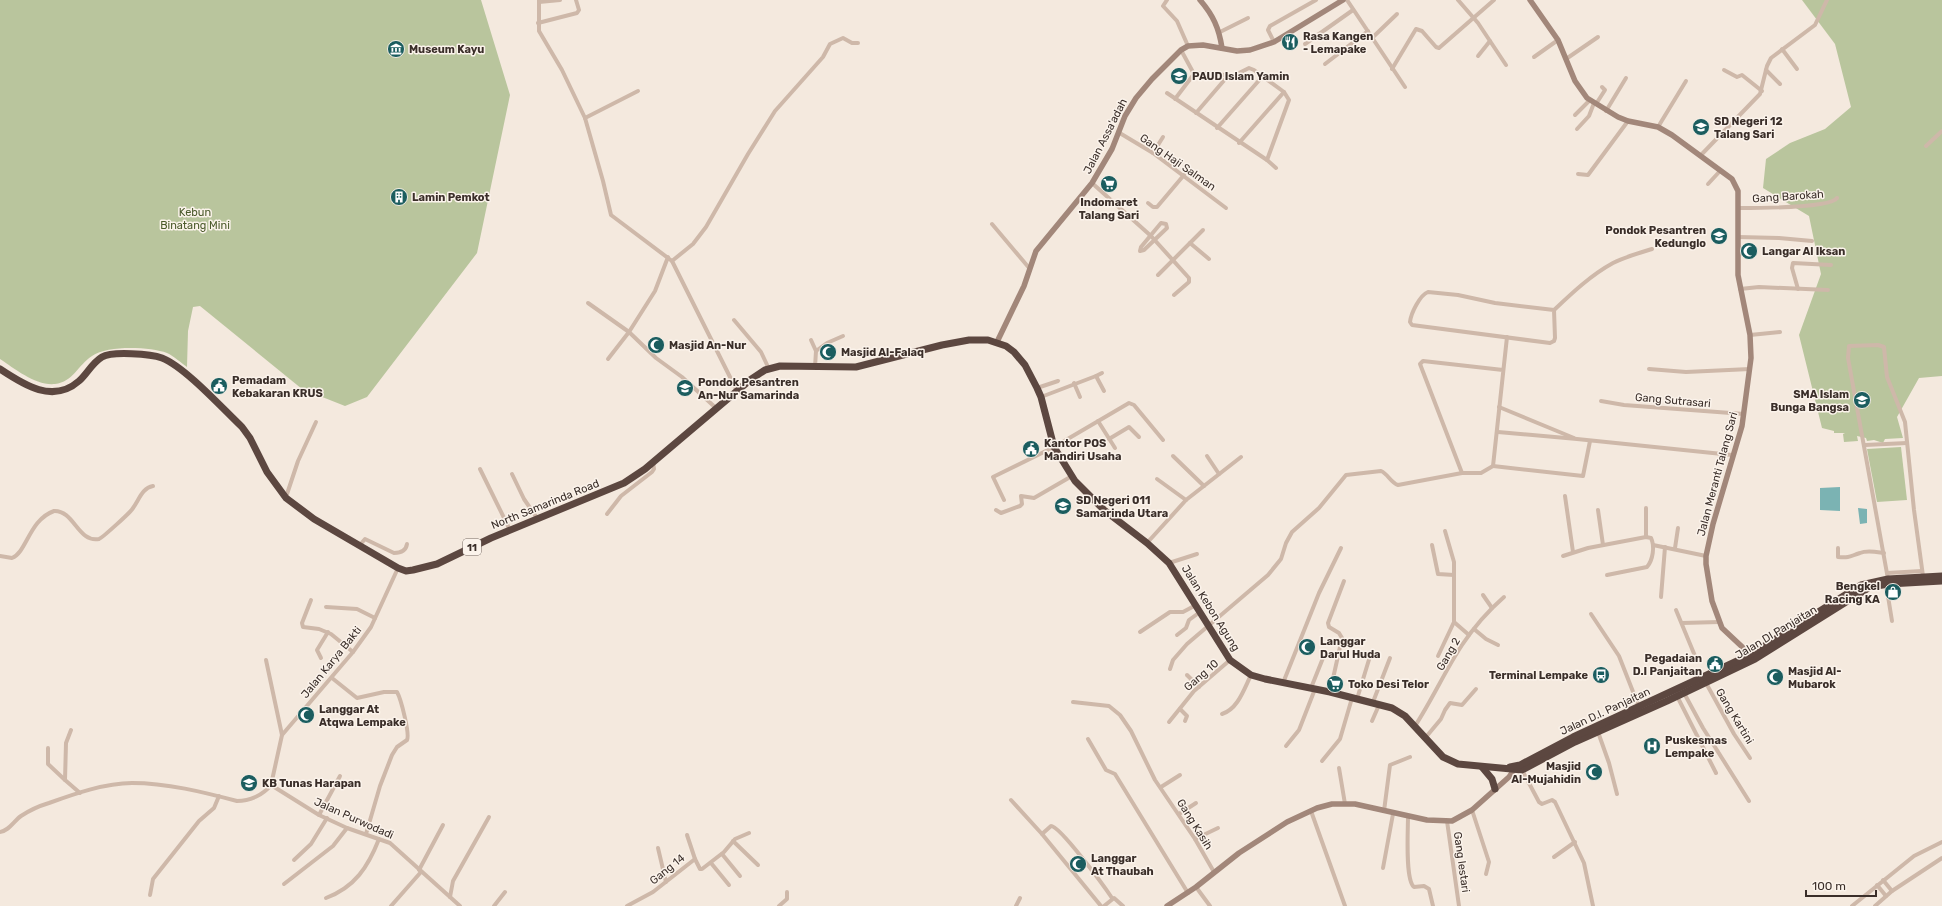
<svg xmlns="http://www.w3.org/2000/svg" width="1942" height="906" font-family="Rubik,sans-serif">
	<rect width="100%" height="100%" fill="#f4e9de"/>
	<!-- green -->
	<g fill="#b9c59d">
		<path d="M0 0H481L510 95 477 253 367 397 345 406 302 389 200 306 193 307 188 331 187 367C181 363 174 356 167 353 150 347 108 345 92 356 78 365 73 382 55 384 36 386 15 369 0 359Z"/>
		<polygon points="1802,0 1942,0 1942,376 1919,378 1897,417 1903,438 1885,439 1883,443 1874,440 1867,441 1866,438 1857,436 1858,441 1844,442 1843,434 1845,433 1834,433 1834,431 1822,428 1799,335 1821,274 1809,216 1763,188 1766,159 1790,143 1825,129 1851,107 1835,44"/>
		<polygon points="1901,447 1907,500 1877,502 1867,449"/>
	</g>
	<!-- water -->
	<g fill="#7bb3b3">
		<polygon points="1840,487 1840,511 1820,510 1820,488"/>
		<polygon points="1858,508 1867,509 1867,523 1860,524"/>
	</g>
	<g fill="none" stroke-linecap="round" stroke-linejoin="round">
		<!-- street -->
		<g stroke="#ceb8a9" stroke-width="4">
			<polyline points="539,0 539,31 562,70 585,118 603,181 611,215 672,261 737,391"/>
			<polyline points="1167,0 1163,6 1177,21 1188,46"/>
			<polyline points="1347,0 1405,87"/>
			<polyline points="1458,0 1478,23 1506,65"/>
			<polyline points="539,2 560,0"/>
			<polyline points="538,23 577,13 579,10 576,0"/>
			<polyline points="1220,32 1248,18"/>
			<polyline points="1372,38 1397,14"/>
			<polyline points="1274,42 1268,30 1270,26 1316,0"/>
			<polyline points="1305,44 1353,10"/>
			<polyline points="1782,49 1797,69"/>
			<polyline points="1181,50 1194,74"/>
			<polyline points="1478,56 1490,41"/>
			<polyline points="1534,57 1558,40"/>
			<polyline points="1566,59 1598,37"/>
			<polyline points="1325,64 1368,31"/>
			<polyline points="1392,69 1416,29 1422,31 1436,47 1439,48 1494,0"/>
			<polyline points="1724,70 1737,77 1742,75 1762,91"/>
			<polyline points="1766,70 1780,84"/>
			<polyline points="1167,93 1267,160 1289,100 1284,92 1254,70 1249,68 1233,76 1207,73 1194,74 1175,99"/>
			<polyline points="1596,104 1605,90 1602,87"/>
			<polyline points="1606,111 1626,78"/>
			<polyline points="1196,113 1227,77"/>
			<polyline points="1575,115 1590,100"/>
			<polyline points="585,118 638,91"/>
			<polyline points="1658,127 1686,81"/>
			<polyline points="1217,128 1262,77"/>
			<polyline points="1577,129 1589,116 1594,103"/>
			<polyline points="1118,132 1153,153 1226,208"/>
			<polyline points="1239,143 1284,92"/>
			<polyline points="1926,146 1942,131"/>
			<polyline points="1153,153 1163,137"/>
			<polyline points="1701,155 1760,94 1767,66 1771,58 1815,25 1827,0"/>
			<polyline points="1267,160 1276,168"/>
			<polyline points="1578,174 1588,175 1628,121"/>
			<polyline points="1092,183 1151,236 1189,278 1189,282 1174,295"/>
			<polyline points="1708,184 1720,171"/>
			<polyline points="1148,203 1153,207 1157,207 1184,175"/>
			<path d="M1739 208C1754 208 1830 208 1837 198"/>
			<polygon points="1161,223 1166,224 1167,228 1144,250 1140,251 1141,247"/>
			<polyline points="992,224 1030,269"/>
			<polyline points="1738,237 1779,238 1812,241"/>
			<polyline points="1190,243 1203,230"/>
			<polyline points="672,261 693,244 706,227 748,154 775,111 823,57 830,44 843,38 852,43 858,43"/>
			<polyline points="1158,275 1190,243 1209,259"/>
			<polyline points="1740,289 1759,287 1828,290"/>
			<polyline points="1798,289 1792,268 1793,263 1831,265"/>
			<path d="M1428 292 1458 295 1495 303 1554 310 1555 338 1554 341 1550 343 1412 325 1410 322C1411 313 1420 295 1428 292Z"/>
			<polyline points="588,303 629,332 656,358 682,377 717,409"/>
			<path d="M1554 310C1572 293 1591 275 1613 263 1625 257 1639 253 1652 249"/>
			<polyline points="734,320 761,352 769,369"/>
			<polyline points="1750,335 1780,332"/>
			<polyline points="811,340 816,351 815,367"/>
			<polyline points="816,351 827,343 843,336"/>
			<polyline points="608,359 629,332 655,291 668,257"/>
			<polyline points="1649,369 1686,372 1750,369"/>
			<polyline points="1503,370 1423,361 1420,364 1462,473 1481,473 1493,466 1507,337"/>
			<polyline points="1096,376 1102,373"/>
			<polyline points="1074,383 1080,397"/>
			<polyline points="1037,388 1058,381"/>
			<polyline points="1041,397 1096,376 1104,391"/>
			<polyline points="1601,401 1624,405 1744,414"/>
			<polyline points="1499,407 1574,438"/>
			<polyline points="1098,421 1115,448"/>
			<polyline points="1498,432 1577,439 1732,455"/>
			<polyline points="1109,439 1129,427 1139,437"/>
			<polyline points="1865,445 1907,443"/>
			<polyline points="1173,456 1204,486"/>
			<polyline points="1207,456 1219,474"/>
			<polyline points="1493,466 1583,476 1590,441"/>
			<polyline points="480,469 510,530"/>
			<polyline points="512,474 524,499 537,518"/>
			<polyline points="1157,479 1186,500"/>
			<polyline points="1565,496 1573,552"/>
			<polyline points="286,497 298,461 316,422"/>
			<polyline points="1004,500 993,477 1054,447 1129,403 1134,405 1163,440"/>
			<polyline points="996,510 1001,513 1020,506 1022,504 1021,496 1034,498 1072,476"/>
			<polyline points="1598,510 1603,545"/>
			<polyline points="607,514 621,496 652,472 654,469 653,462"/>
			<polyline points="1646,537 1646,508"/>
			<polyline points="1147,543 1186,500 1241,457"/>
			<polyline points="1432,545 1438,574 1454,575"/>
			<polyline points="1653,545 1706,556"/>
			<path d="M359 546 365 539 394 553C401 553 406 551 407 544"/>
			<polyline points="1675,548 1678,528"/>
			<path d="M1838 548V557C1851 558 1850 556 1860 553 1867 550 1876 552 1884 553"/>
			<path d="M0 556 12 558C27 552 29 520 54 511 74 510 78 543 99 539 102 538 131 512 133 508 139 500 142 488 153 486"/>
			<path d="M1563 556 1588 548 1646 537 1651 538C1655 546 1653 560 1647 567L1607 575"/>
			<polyline points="1169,563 1197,554"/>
			<polyline points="1887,573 1922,571"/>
			<polyline points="1888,579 1848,358 1849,346 1878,345 1884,347 1887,377 1905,422 1914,510 1923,576"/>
			<polyline points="1886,584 1892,621"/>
			<polyline points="1483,595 1492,608"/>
			<polyline points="1661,597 1665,547"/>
			<polyline points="311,600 302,623 303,627 319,629 331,634 353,652"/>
			<polyline points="326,607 357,609 375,618"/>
			<polyline points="1676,610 1695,656"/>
			<polyline points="1591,614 1619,656 1639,707"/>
			<polyline points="1454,622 1469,635"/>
			<polyline points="1682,623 1719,622"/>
			<polyline points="1474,629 1486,639 1498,645"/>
			<polyline points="1140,632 1170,612 1183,612 1196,605"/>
			<polyline points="1177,635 1186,628 1189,620 1200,612"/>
			<polyline points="1438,656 1454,622 1454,562 1445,531"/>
			<polyline points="321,658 317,650 328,632"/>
			<polyline points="266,660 282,735"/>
			<path d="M1170 669 1173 660 1187 644 1268 575 1281 559 1286 543 1292 532 1319 508 1346 475 1381 471C1388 474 1391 483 1398 485L1462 473"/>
			<polyline points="1187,675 1199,687"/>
			<path d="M332 678 357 698 384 692H397C401 699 410 734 407 740L397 747 392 755 380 786 366 834"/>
			<polyline points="1283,683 1319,593 1341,548"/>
			<polyline points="1706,683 1734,734 1750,758"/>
			<polyline points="1311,688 1323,658"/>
			<polyline points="1330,692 1342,638 1339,633 1329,627 1328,623 1344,581"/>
			<polyline points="1684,693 1703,728 1749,801"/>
			<polyline points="1677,696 1716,773"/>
			<polyline points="1357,699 1371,653"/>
			<polyline points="1073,702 1109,706 1120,715 1131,731 1155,780 1195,839 1214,872"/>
			<polyline points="1373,702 1390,658"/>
			<polyline points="1180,709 1187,716 1185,721"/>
			<path d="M1222 714C1238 709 1244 689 1251 675"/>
			<polyline points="1372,721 1379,705"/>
			<polyline points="1169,722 1194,691 1230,660"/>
			<path d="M1415 726C1432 700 1445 671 1462 645 1474 627 1488 611 1504 597"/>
			<polyline points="71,730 66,743 65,780 80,793"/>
			<polyline points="1598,732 1609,763 1617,794"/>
			<polyline points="1426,737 1441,719 1445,710 1450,703 1462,705 1476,689"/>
			<polyline points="1088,739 1106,770 1115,774 1188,893"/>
			<polyline points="1286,746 1299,730 1315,689"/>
			<polyline points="48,748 48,764 65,780"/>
			<polyline points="1322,761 1340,739 1352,698"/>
			<polyline points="1339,768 1345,804"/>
			<polyline points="1521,768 1539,802 1542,804 1552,800 1555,802 1584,863 1593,906"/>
			<polyline points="271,785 319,815 347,828 390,843 460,906"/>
			<polyline points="1161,787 1180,775"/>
			<polyline points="1011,800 1042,834 1101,906"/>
			<polyline points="1472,810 1489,862 1486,874"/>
			<polyline points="1311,811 1345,906"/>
			<polyline points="1384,811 1390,765 1410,757"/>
			<polyline points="1179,814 1196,803"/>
			<polyline points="319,815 340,776"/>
			<path d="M1408 817C1408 830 1405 880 1414 887L1424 886 1429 889 1433 906"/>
			<polyline points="1447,821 1459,906"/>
			<path d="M0 832C9 831 14 821 21 816 30 810 39 806 49 803 74 794 105 783 132 783 167 783 203 792 237 801 250 801 263 795 271 785L282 735 353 652 371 627 398 568"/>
			<path d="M1042 834 1051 826C1060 826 1104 886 1112 898"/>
			<polyline points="687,835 695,859"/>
			<polyline points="1195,839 1218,828"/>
			<polyline points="733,841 758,865"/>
			<polyline points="658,848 666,882"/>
			<polyline points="722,854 740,876"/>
			<polyline points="1554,857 1575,842"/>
			<polyline points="294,860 311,844 327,818"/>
			<polyline points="711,863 729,885"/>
			<polyline points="1383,868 1393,814"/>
			<polyline points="419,870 443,825"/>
			<polyline points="1883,880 1892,891"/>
			<polyline points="284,884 333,846 347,828"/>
			<polyline points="1877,885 1886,896"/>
			<polyline points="1196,887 1210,906"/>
			<polyline points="150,895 153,879 199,821 214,808 219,796"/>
			<polyline points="450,897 453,881 489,817"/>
			<path d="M326 898C355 887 368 867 379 839"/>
			<polyline points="391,906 421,872"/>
			<polyline points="494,906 505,892"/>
			<polyline points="627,906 653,892 695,859 700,869 702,869 724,852 735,839 749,833"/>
			<polyline points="779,906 787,899 787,892"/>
			<polyline points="1016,906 1020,898"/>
			<polyline points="1104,906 1114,898 1123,906"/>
			<polyline points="1852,906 1914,856 1942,842"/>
			<polyline points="1875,906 1892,891 1942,858"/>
		</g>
		<!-- secondary -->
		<g stroke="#a2877a" stroke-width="5.5">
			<path d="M1200 0C1213 15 1219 28 1222 48"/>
			<polyline points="1530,0 1558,40 1575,81 1587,98 1618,117 1628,121 1658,127 1672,135 1732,179 1738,191 1738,275 1750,335 1751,358 1742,426 1713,524 1706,556 1706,564 1712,601 1722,628 1753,657"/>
			<polyline points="997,342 1024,286 1036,251 1092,183 1112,149 1125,116 1136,98 1152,79 1181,50 1188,46 1203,45 1237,51 1250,50 1274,42 1343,0"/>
			<polyline points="1167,906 1196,887 1239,853 1287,822 1317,808 1332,804 1355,804 1427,820 1452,821 1472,810 1509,777 1516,767"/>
		</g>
		<!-- highway -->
		<g stroke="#5c4740" stroke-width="7">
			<path d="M0 369C24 385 53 404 79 381 87 374 92 363 102 357 112 351 151 354 162 358 185 367 223 409 242 427L250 438 267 472 286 498 314 519 398 568 406 571 413 570 437 564 491 538 624 483 645 469 750 380 765 370 780 366 856 367 942 345 969 340H988L1006 346 1014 352 1025 365 1037 388 1041 397 1054 447 1075 481 1104 510 1147 543 1169 563 1230 660 1251 675 1265 679 1330 692 1392 708 1405 716 1443 757 1458 764 1522 770 1575 742 1667 701 1755 659 1870 587 1889 584 1942 581"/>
			<polyline points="1482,767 1492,779 1495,789"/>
			<polyline points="1510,767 1520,765 1573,737 1750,655 1861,585 1888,579 1942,576"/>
		</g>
	</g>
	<!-- icons -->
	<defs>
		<g id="restaurant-disc" transform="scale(0.9)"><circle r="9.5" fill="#1b5d5f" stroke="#fbf3eb"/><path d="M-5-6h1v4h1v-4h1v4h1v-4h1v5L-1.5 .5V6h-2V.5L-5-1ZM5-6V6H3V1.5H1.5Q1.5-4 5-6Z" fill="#fff"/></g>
		<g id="museum-disc" transform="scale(0.9)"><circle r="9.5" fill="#1b5d5f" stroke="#fbf3eb"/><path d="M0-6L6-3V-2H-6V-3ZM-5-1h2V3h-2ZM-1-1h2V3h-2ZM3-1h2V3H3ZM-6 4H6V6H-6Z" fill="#fff"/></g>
		<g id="school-disc" transform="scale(0.9)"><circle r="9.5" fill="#1b5d5f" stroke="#fbf3eb"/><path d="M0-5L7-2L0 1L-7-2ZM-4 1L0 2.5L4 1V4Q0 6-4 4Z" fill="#fff"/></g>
		<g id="supermarket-disc" transform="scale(0.9)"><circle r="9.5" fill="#1b5d5f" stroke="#fbf3eb"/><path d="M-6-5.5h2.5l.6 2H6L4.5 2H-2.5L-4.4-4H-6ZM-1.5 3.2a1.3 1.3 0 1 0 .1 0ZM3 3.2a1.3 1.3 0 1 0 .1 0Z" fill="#fff"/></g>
		<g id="building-disc" transform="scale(0.9)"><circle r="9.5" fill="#1b5d5f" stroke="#fbf3eb"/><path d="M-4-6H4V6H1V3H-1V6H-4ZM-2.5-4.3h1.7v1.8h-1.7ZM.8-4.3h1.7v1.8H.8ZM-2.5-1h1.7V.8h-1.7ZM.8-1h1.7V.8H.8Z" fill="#fff"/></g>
		<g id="mosque-disc" transform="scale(0.9)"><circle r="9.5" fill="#1b5d5f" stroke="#fbf3eb"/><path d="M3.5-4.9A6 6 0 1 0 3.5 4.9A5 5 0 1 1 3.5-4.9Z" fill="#fff"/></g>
		<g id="civic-disc" transform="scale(0.9)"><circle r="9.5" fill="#1b5d5f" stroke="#fbf3eb"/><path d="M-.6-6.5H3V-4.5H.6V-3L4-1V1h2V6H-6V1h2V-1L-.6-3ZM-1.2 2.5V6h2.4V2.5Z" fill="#fff"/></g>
		<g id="shop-disc" transform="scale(0.9)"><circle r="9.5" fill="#1b5d5f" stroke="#fbf3eb"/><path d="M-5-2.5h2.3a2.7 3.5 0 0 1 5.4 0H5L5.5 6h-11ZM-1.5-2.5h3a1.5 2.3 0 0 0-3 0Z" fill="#fff"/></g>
		<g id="bus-disc" transform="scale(0.9)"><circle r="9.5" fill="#1b5d5f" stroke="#fbf3eb"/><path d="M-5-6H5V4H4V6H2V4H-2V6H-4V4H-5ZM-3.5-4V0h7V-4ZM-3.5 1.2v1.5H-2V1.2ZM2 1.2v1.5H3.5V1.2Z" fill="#fff"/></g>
		<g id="hospital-disc" transform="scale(0.9)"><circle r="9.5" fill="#1b5d5f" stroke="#fbf3eb"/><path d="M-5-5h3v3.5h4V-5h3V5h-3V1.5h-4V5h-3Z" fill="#fff"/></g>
	</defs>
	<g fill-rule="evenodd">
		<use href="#restaurant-disc" x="1290" y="42"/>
		<use href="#museum-disc" x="396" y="49"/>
		<use href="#school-disc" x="1179" y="76"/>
		<use href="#school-disc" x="1701" y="127"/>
		<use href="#supermarket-disc" x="1109" y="184"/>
		<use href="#building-disc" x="399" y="197"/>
		<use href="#school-disc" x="1719" y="236"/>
		<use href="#mosque-disc" x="1749" y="251"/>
		<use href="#mosque-disc" x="656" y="345"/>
		<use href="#mosque-disc" x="828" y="352"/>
		<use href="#civic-disc" x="219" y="386"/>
		<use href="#school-disc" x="685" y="388"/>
		<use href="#school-disc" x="1862" y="400"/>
		<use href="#civic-disc" x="1031" y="449"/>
		<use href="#school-disc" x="1063" y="506"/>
		<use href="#shop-disc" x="1893" y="592"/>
		<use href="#mosque-disc" x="1307" y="647"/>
		<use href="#civic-disc" x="1715" y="664"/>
		<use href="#bus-disc" x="1601" y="675"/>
		<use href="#mosque-disc" x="1775" y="677"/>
		<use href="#supermarket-disc" x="1335" y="684"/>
		<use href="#mosque-disc" x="306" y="715"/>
		<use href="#hospital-disc" x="1652" y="746"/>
		<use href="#mosque-disc" x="1594" y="772"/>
		<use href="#school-disc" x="249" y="783"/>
		<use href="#mosque-disc" x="1078" y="864"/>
	</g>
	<g text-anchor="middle" stroke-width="3" stroke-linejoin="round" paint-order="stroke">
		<!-- shield labels -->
		<rect fill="#fbf3eb" stroke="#746963" stroke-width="1" x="463" y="539" width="18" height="16" rx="3"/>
		<g font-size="10" font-weight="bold" fill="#3a2e29">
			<text x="472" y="551">11</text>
		</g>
		<!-- poi labels -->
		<g font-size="11" font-weight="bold" fill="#3a2e29" stroke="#fbf3eb" text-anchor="start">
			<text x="1303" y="40">Rasa Kangen<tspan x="1303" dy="13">- Lemapake</tspan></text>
			<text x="409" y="53">Museum Kayu</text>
			<text x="1192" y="80">PAUD Islam Yamin</text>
			<text x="1714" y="125">SD Negeri 12<tspan x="1714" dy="13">Talang Sari</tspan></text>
			<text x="412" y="201">Lamin Pemkot</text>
			<text x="1109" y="206" text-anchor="middle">Indomaret<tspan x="1109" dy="13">Talang Sari</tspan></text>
			<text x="1706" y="234" text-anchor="end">Pondok Pesantren<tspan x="1706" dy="13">Kedunglo</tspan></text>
			<text x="1762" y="255">Langar Al Iksan</text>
			<text x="669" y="349">Masjid An-Nur</text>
			<text x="841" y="356">Masjid Al-Falaq</text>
			<text x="232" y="384">Pemadam<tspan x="232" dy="13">Kebakaran KRUS</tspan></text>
			<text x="698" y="386">Pondok Pesantren<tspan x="698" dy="13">An-Nur Samarinda</tspan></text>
			<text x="1849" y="398" text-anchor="end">SMA Islam<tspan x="1849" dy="13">Bunga Bangsa</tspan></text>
			<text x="1044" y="447">Kantor POS<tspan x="1044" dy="13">Mandiri Usaha</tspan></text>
			<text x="1076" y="504">SD Negeri 011<tspan x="1076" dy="13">Samarinda Utara</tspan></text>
			<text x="1880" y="590" text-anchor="end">Bengkel<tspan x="1880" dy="13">Racing KA</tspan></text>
			<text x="1320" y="645">Langgar<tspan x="1320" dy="13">Darul Huda</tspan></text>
			<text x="1702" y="662" text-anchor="end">Pegadaian<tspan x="1702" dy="13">D.I Panjaitan</tspan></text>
			<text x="1788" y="675">Masjid Al-<tspan x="1788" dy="13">Mubarok</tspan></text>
			<text x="1588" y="679" text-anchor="end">Terminal Lempake</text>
			<text x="1348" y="688">Toko Desi Telor</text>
			<text x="319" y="713">Langgar At<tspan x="319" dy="13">Atqwa Lempake</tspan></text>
			<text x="1665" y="744">Puskesmas<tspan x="1665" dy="13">Lempake</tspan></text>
			<text x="1581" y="770" text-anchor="end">Masjid<tspan x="1581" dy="13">Al-Mujahidin</tspan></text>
			<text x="262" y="787">KB Tunas Harapan</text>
			<text x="1091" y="862">Langgar<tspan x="1091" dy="13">At Thaubah</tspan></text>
		</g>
		<!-- street labels -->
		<g font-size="11" fill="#3a2e29" stroke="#fbf3eb">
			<text transform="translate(1105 136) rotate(-63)" y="4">Jalan Assa'adah</text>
			<text transform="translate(1178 162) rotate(35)" y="4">Gang Haji Salman</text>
			<text transform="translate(1788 196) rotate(-4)" y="4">Gang Barokah</text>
			<text transform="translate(1673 400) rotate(5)" y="4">Gang Sutrasari</text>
			<text transform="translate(1717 474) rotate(-75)" y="4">Jalan Meranti Talang Sari</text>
			<text transform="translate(545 504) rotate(-22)" y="4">North Samarinda Road</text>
			<text transform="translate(1211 608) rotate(58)" y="4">Jalan Kebon Agung</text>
			<text transform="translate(1776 632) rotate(-31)" y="4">Jalan DI Panjaitan</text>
			<text transform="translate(1448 654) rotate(-60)" y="4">Gang 2</text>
			<text transform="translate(331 662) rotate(-51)" y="4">Jalan Karya Bakti</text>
			<text transform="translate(1201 675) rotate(-41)" y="4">Gang 10</text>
			<text transform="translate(1605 711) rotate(-25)" y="4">Jalan D.I. Panjaitan</text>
			<text transform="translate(1735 716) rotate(59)" y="4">Gang Kartini</text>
			<text transform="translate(354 818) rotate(24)" y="4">Jalan Purwodadi</text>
			<text transform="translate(1195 824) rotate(58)" y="4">Gang Kasih</text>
			<text transform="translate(1462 862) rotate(82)" y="4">Gang lestari</text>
			<text transform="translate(667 869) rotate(-39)" y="4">Gang 14</text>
		</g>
		<!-- park labels -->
		<g font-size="11" fill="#4b5a2b" stroke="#fbf3eb">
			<text x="195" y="216">Kebun<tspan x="195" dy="13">Binatang Mini</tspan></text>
		</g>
	</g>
	<!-- scale -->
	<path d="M1806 890v6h70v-6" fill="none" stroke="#3a2e29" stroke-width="2"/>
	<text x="1812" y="890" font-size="12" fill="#3a2e29" stroke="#fbf3eb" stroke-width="3" paint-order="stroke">100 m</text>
</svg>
